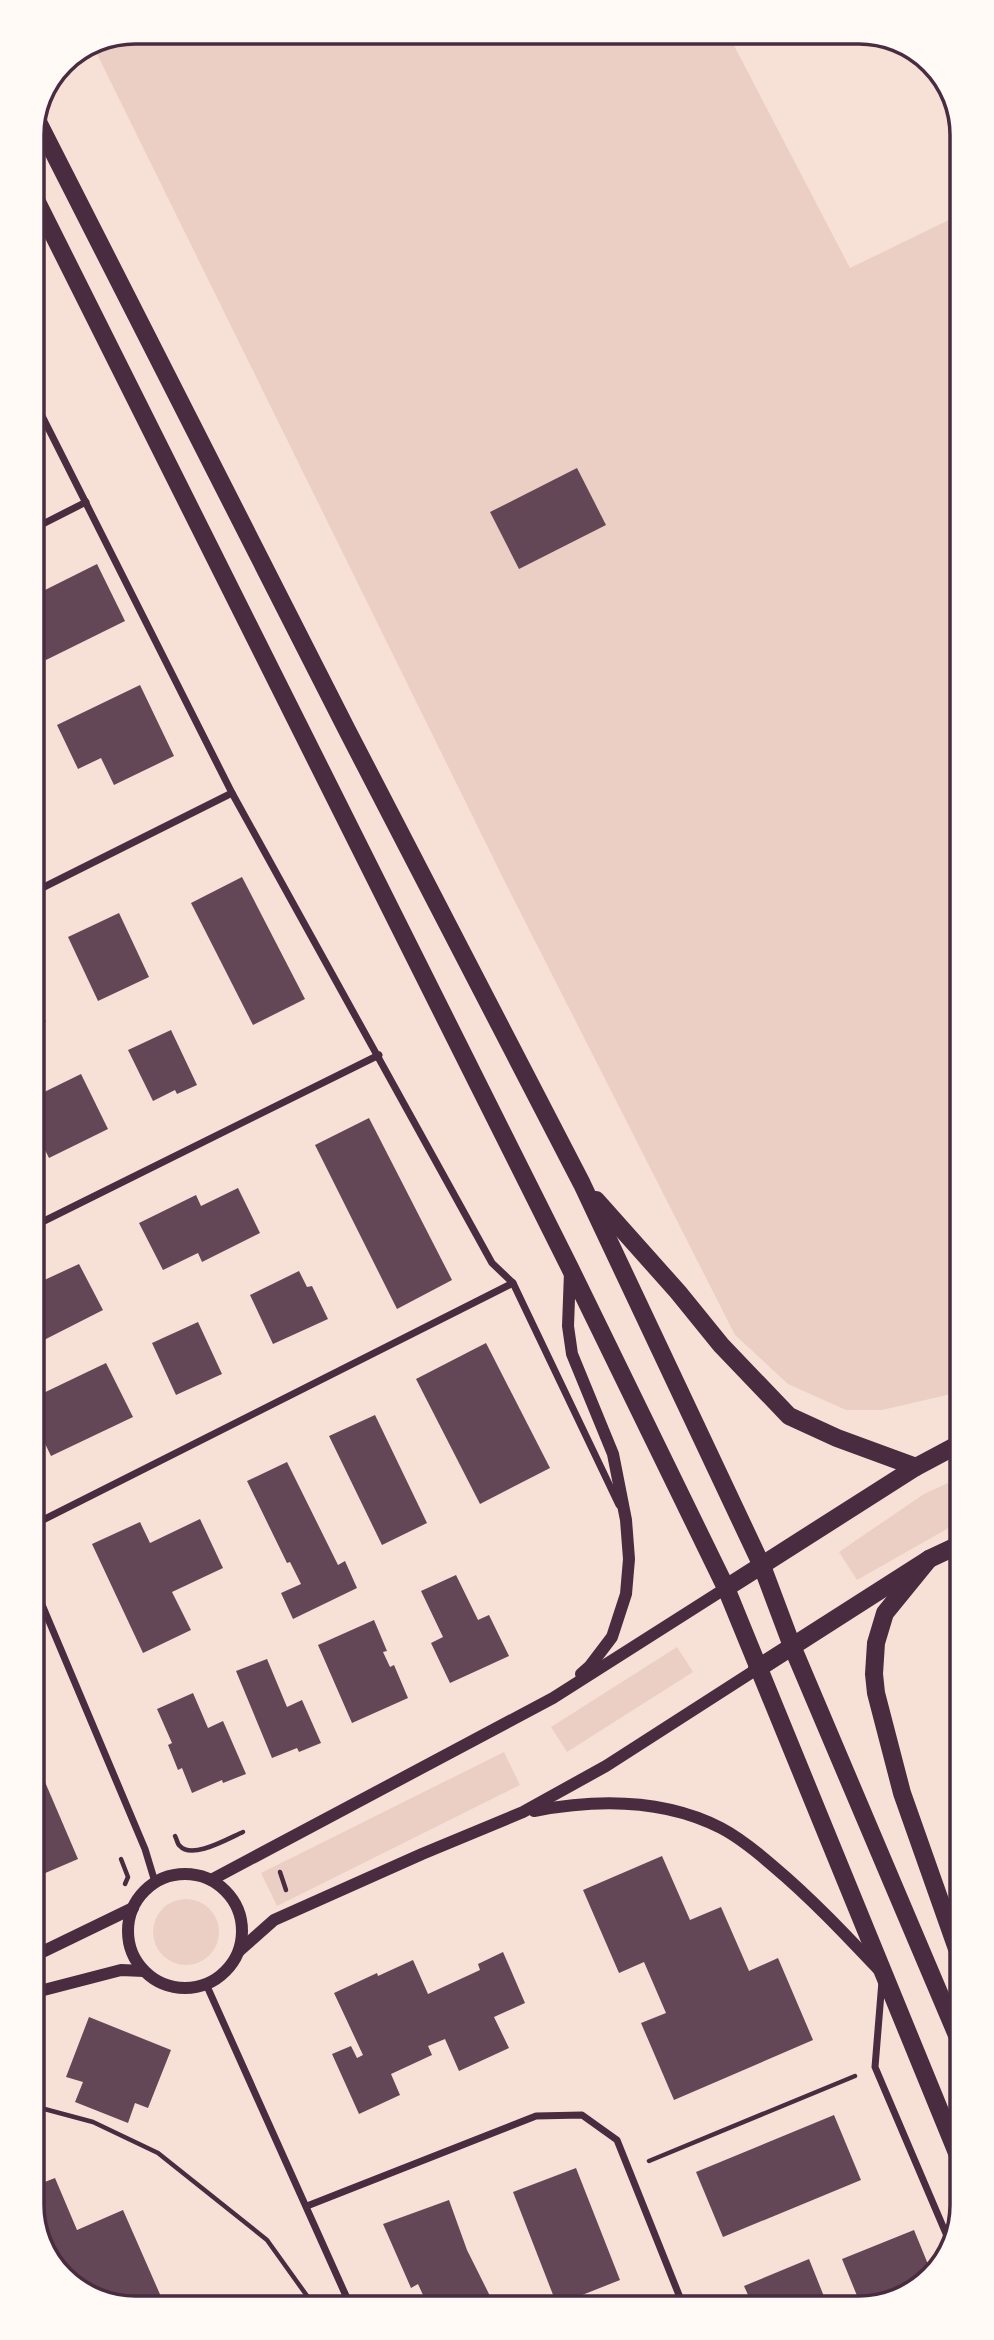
<svg xmlns="http://www.w3.org/2000/svg" width="994" height="2340" font-family="Overpass,sans-serif">
	<rect width="100%" height="100%" fill="#f7e1d7"/>
	<!-- green -->
	<g fill="#ebcfc5">
		<polygon points="134,32 727,32 850,268 957,216 960,1392 882,1410 846,1410 788,1384 735,1335 504,880 94,48"/>
		<polygon points="961,1477 961,1521 857,1580 839,1552 924,1494"/>
		<polygon points="677,1647 693,1672 567,1752 551,1727"/>
		<polygon points="504,1752 520,1785 277,1906 261,1873"/>
		<circle cx="186" cy="1932" r="33"/>
	</g>
	<!-- building -->
	<g fill="#644757">
		<polygon points="577,468 606,525 519,569 490,512"/>
		<polygon points="97,564 125,621 46,660 33,633 33,596"/>
		<polygon points="140,685 174,756 114,785 101,758 78,769 57,725"/>
		<polygon points="242,877 305,999 253,1025 191,903"/>
		<polygon points="119,913 149,977 98,1001 68,937"/>
		<polygon points="34,995 46,1022 34,1028"/>
		<polygon points="171,1030 197,1085 177,1094 175,1090 153,1101 128,1050"/>
		<polygon points="81,1074 108,1129 49,1158 34,1128 34,1097"/>
		<polygon points="369,1118 452,1280 397,1309 315,1145"/>
		<polygon points="238,1188 260,1233 202,1262 198,1253 163,1270 139,1223 196,1195 201,1206"/>
		<polygon points="79,1264 103,1310 44,1340 40,1331 35,1333 34,1271 40,1282"/>
		<polygon points="299,1271 307,1287 312,1286 328,1319 273,1344 250,1295"/>
		<polygon points="198,1322 222,1374 176,1395 152,1343"/>
		<polygon points="486,1343 550,1468 480,1504 416,1379"/>
		<polygon points="106,1363 133,1417 51,1456 35,1423 35,1397"/>
		<polygon points="375,1415 427,1523 382,1545 329,1436"/>
		<polygon points="287,1462 338,1565 345,1561 357,1588 293,1619 281,1593 301,1584 290,1562 287,1563 247,1481"/>
		<polygon points="200,1519 223,1568 172,1592 191,1630 143,1653 92,1544 140,1522 150,1543"/>
		<polygon points="456,1575 478,1620 489,1615 509,1656 450,1683 431,1643 443,1637 421,1591"/>
		<polygon points="374,1620 387,1651 383,1652 390,1667 394,1665 408,1698 352,1723 318,1645"/>
		<polygon points="267,1659 287,1707 302,1700 321,1743 299,1752 297,1748 272,1758 236,1671"/>
		<polygon points="193,1693 208,1728 223,1721 246,1774 223,1783 222,1780 192,1793 182,1768 178,1770 168,1745 172,1743 157,1709"/>
		<polygon points="36,1761 78,1859 36,1877"/>
		<polygon points="662,1856 690,1920 721,1907 749,1971 778,1958 813,2040 674,2100 641,2023 666,2013 644,1962 619,1973 583,1890"/>
		<polygon points="503,1952 525,2003 494,2017 509,2048 459,2071 445,2039 428,2046 432,2055 391,2074 400,2095 359,2114 332,2054 351,2046 357,2058 363,2055 334,1993 377,1973 378,1976 413,1960 428,1994 480,1970 478,1964"/>
		<polygon points="89,2017 171,2050 148,2108 135,2103 128,2123 75,2102 83,2082 66,2077"/>
		<polygon points="834,2115 861,2180 723,2237 696,2172"/>
		<polygon points="576,2168 620,2280 557,2305 513,2192"/>
		<polygon points="55,2178 77,2230 123,2210 166,2308 127,2308 71,2287 37,2238 37,2185"/>
		<polygon points="449,2200 467,2250 495,2306 428,2306 418,2284 411,2288 383,2224"/>
		<polygon points="914,2230 932,2274 892,2303 860,2303 842,2259"/>
		<polygon points="809,2259 827,2304 752,2304 744,2286"/>
	</g>
	<g fill="none" stroke-linecap="round" stroke-linejoin="round">
		<!-- path -->
		<g stroke="#4a2c40" stroke-width="4.5">
			<path d="M175 1836C177 1839 177 1844 180 1846 192 1860 229 1838 243 1832"/>
			<polyline points="121,1859 128,1877 125,1884"/>
			<polyline points="280,1872 286,1890"/>
			<polyline points="37,2107 93,2122 158,2153 267,2240 315,2307"/>
			<polyline points="649,2161 855,2076"/>
		</g>
		<!-- minor -->
		<g stroke="#4a2c40" stroke-width="7">
			<polyline points="32,396 232,793 492,1263 513,1283 619,1505"/>
			<polyline points="33,529 86,502"/>
			<polyline points="34,892 232,793"/>
			<polyline points="34,1226 379,1055"/>
			<polyline points="35,1524 513,1283"/>
			<polyline points="35,1588 145,1849 155,1882"/>
			<polyline points="882,1981 875,2067 950,2243"/>
			<polyline points="206,1984 351,2307"/>
			<polyline points="307,2206 536,2116 582,2115 617,2140 683,2305"/>
		</g>
		<!-- tertiary -->
		<g stroke="#4a2c40" stroke-width="12">
			<polyline points="570,1272 568,1326 572,1354 613,1454 626,1520 629,1559 626,1594 612,1637 590,1666 581,1674"/>
			<path d="M534 1811C596 1799 664 1799 721 1828 740 1838 757 1852 773 1866 811 1898 845 1934 879 1970"/>
			<circle cx="185" cy="1931" r="57"/>
			<polyline points="211,1880 553,1698 726,1588"/>
			<polyline points="239,1951 274,1920 422,1854 523,1812 606,1766 757,1669"/>
			<polyline points="36,1955 133,1908"/>
			<polyline points="36,1992 121,1970 144,1971"/>
		</g>
		<!-- primary -->
		<g stroke="#4a2c40" stroke-width="18">
			<polyline points="36,118 348,732 582,1184 762,1566 792,1646 962,2047"/>
			<polyline points="32,192 570,1268 726,1588 962,2165"/>
			<polyline points="596,1200 678,1292 721,1345 789,1416 837,1438 916,1467"/>
			<polyline points="929,1559 885,1613 876,1643 874,1674 876,1693 902,1793 962,1963"/>
			<polyline points="726,1588 916,1467 961,1443"/>
			<polyline points="757,1669 929,1559 961,1544"/>
		</g>
	</g>
	<!-- crop -->
	<path d="M0 0H994V2340H0ZM135 44H859A91 91 0 0 1 950 135V2205A91 91 0 0 1 859 2296H135A91 91 0 0 1 44 2205V135A91 91 0 0 1 135 44Z" fill="#fffaf5" fill-rule="evenodd"/>
	<path fill="none" stroke="#4a2c40" stroke-width="3.5" d="M135 44H859A91 91 0 0 1 950 135V2205A91 91 0 0 1 859 2296H135A91 91 0 0 1 44 2205V135A91 91 0 0 1 135 44Z"/>
</svg>
